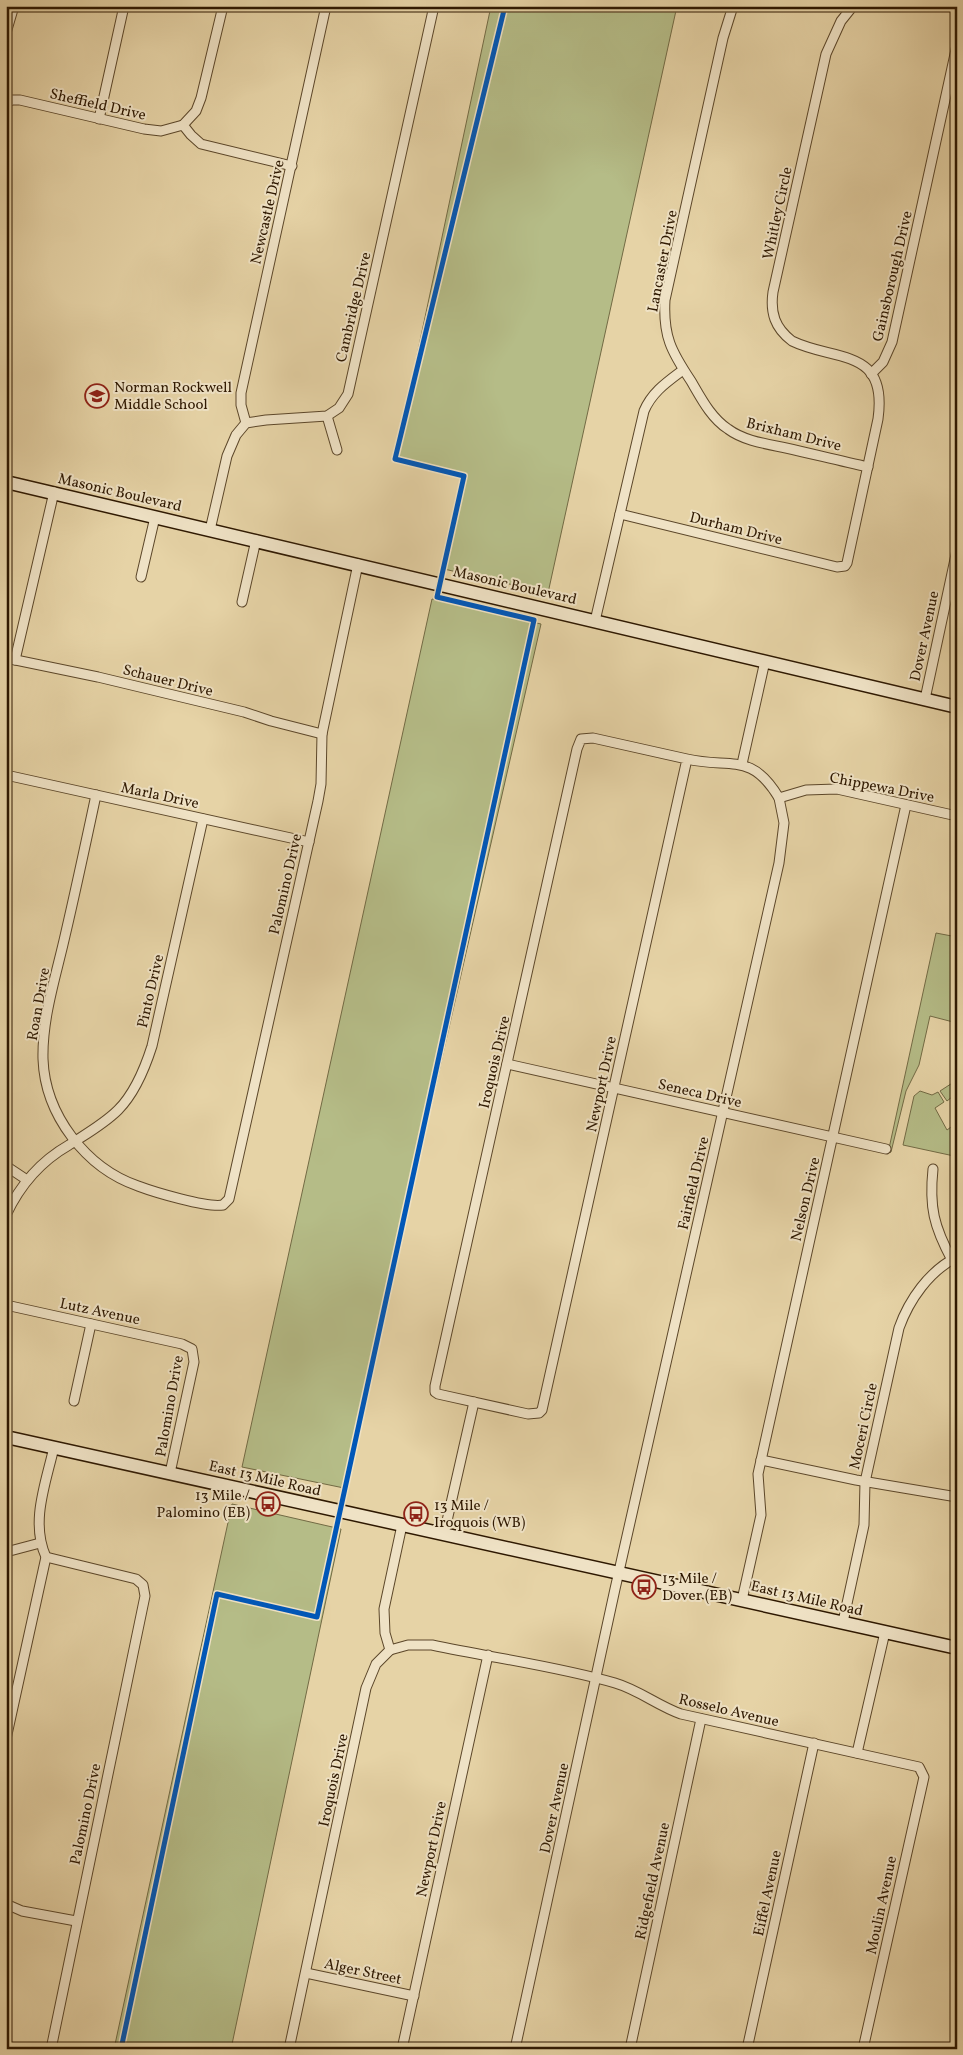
<svg xmlns="http://www.w3.org/2000/svg" width="963" height="2055" font-family="Vollkorn,serif">
	<rect width="100%" height="100%" fill="#e6d3a6"/>
	<filter id="stains"><feTurbulence type="fractalNoise" baseFrequency=".004" numOctaves="4"/><feColorMatrix values="0 0 0 0 .2 0 0 0 0 .09 0 0 0 0 .02 0 0 0 .5 -.17"/></filter>
	<radialGradient id="worn" r=".72"><stop offset=".6" stop-color="#630" stop-opacity="0"/><stop offset="1" stop-color="#630" stop-opacity=".3"/></radialGradient>
	<!-- green -->
	<g fill="#b5bc87" stroke="#726a44">
		<polygon points="491,6 677,6 548,593 444,569 464,476 395,459"/>
		<polygon points="432,599 541,624 344,1488 242,1467"/>
		<polygon points="936,933 957,937 957,1023 930,1016 919,1065 906,1091 891,1152 888,1153"/>
		<polygon points="957,1080 957,1102 952,1097 947,1101 940,1091"/>
		<polygon points="920,1091 932,1095 938,1092 944,1102 935,1108 947,1130 951,1127 954,1131 957,1130 957,1153 954,1156 903,1145 914,1096"/>
		<polygon points="232,1504 341,1529 231,2049 114,2049"/>
	</g>
	<g fill="none" stroke-linecap="round" stroke-linejoin="round">
		<!-- street casing -->
		<g stroke="#5c472a" stroke-width="11">
			<g id="street">
				<path d="M733 6 723 38 665 300C663 336 671 351 691 381 701 398 711 418 728 429 744 441 767 444 786 448 813 454 840 461 868 467"/>
				<polyline points="6,33 14,6"/>
				<polyline points="6,103 12,100 20,100 144,129 161,131 183,125 191,135 201,144 292,166"/>
				<polyline points="99,119 124,6"/>
				<polyline points="183,125 196,111 201,98 223,6"/>
				<polyline points="871,374 883,362 892,342 957,45"/>
				<polyline points="327,416 337,450"/>
				<polyline points="246,423 241,405 241,393 326,6"/>
				<path d="M620 514 837 567 845 566 847 563 878 419C888 347 835 362 792 341 775 328 770 313 773 292L826 54 841 21 853 6"/>
				<polyline points="210,530 227,456 236,435 246,423 266,420 327,416 339,408 348,394 434,6"/>
				<polyline points="141,577 155,517"/>
				<polyline points="242,602 256,540"/>
				<path d="M595 621 644 411C652 392 667 382 683 370"/>
				<polyline points="6,658 98,677 244,712 271,721 322,734"/>
				<polyline points="15,660 54,492"/>
				<polyline points="925,699 957,550"/>
				<path d="M687 759 542 1410 539 1413 528 1414 438 1394 435 1392V1386L577 749 581 739 593 738 687 759C730 769 751 751 779 798L806 790 837 789 957 816"/>
				<polyline points="742,764 765,661"/>
				<polyline points="6,775 309,842"/>
				<path d="M96 795C86 842 76 889 65 936 56 976 42 1018 43 1059 45 1115 86 1168 138 1186 154 1192 207 1208 223 1205L229 1199 318 801 321 784 322 734 358 564"/>
				<polyline points="507,1064 886,1149"/>
				<polyline points="6,1166 27,1180"/>
				<path d="M933 1169C929 1207 934 1227 952 1260"/>
				<path d="M6 1215C20 1185 41 1161 69 1145 86 1134 104 1124 118 1110 135 1093 145 1068 152 1046L203 819"/>
				<polyline points="6,1305 182,1344 192,1349 194,1362 170,1473"/>
				<polyline points="74,1401 91,1324"/>
				<polyline points="761,1460 856,1480 957,1497"/>
				<polyline points="444,1534 474,1402"/>
				<polyline points="6,1552 40,1543"/>
				<polyline points="46,1557 136,1579 143,1585 145,1596 51,2049"/>
				<polyline points="742,1600 761,1515 758,1474 906,805"/>
				<path d="M843 1622 864 1525 865 1482 899 1328C909 1300 929 1271 957 1257"/>
				<path d="M390 1650 408 1645H432C493 1658 556 1666 615 1683 639 1690 658 1706 681 1714L919 1767 924 1777 863 2049"/>
				<path d="M6 1739 46 1557C30 1522 46 1483 54 1447"/>
				<polyline points="857,1753 885,1632"/>
				<polyline points="6,1904 22,1911 76,1921"/>
				<polyline points="306,1973 414,1996"/>
				<polyline points="289,2049 366,1688 376,1664 390,1650 385,1633 384,1609 402,1525"/>
				<polyline points="402,2049 488,1655"/>
				<polyline points="515,2049 615,1589 779,863 784,823 779,798"/>
				<polyline points="630,2049 701,1719"/>
				<polyline points="747,2049 814,1743"/>
			</g>
		</g>
		<!-- secondary casing -->
		<g stroke="#2e1801" stroke-width="15">
			<g id="secondary">
				<polyline points="6,482 957,707"/>
				<polyline points="6,1437 957,1648"/>
			</g>
		</g>
		<!-- street -->
		<use href="#street" stroke="#efe2c5" stroke-width="9"/>
		<!-- secondary -->
		<use href="#secondary" stroke="#efe2c5" stroke-width="12"/>
		<!-- cycleway casing -->
		<g stroke="#efe2c5" stroke-width="8">
			<polyline id="cycleway" points="121,2049 217,1594 317,1617 534,620 437,597 464,476 395,459 505,6"/>
		</g>
		<!-- cycleway -->
		<use href="#cycleway" stroke="#0057b8" stroke-width="5"/>
	</g>
	<!-- icons -->
	<defs>
		<g id="school-ring" transform="scale(1.25)"><circle r="9.5" fill="#efe2c5" stroke="#8f2418" stroke-width="1.5"/><path d="M0-5L7-2L0 1L-7-2ZM-4 1L0 2.5L4 1V4Q0 6-4 4Z" fill="#8f2418"/></g>
		<g id="bus-ring" transform="scale(1.25)"><circle r="9.5" fill="#efe2c5" stroke="#8f2418" stroke-width="1.5"/><path d="M-5-6H5V4H4V6H2V4H-2V6H-4V4H-5ZM-3.5-4V0h7V-4ZM-3.5 1.2v1.5H-2V1.2ZM2 1.2v1.5H3.5V1.2Z" fill="#8f2418"/></g>
	</defs>
	<g fill-rule="evenodd">
		<use href="#school-ring" x="97" y="396"/>
		<use href="#bus-ring" x="268" y="1504"/>
		<use href="#bus-ring" x="416" y="1514"/>
		<use href="#bus-ring" x="644" y="1587"/>
	</g>
	<g text-anchor="middle" stroke-width="4" stroke-linejoin="round" paint-order="stroke">
		<!-- street labels -->
		<g font-size="15" fill="#2e1801" stroke="#efe2c5">
			<text transform="translate(98 104) rotate(13)" y="5">Sheffield Drive</text>
			<text transform="translate(267 212) rotate(-77)" y="5">Newcastle Drive</text>
			<text transform="translate(777 213) rotate(-78)" y="5">Whitley Circle</text>
			<text transform="translate(662 261) rotate(-79)" y="5">Lancaster Drive</text>
			<text transform="translate(892 276) rotate(-77)" y="5">Gainsborough Drive</text>
			<text transform="translate(353 307) rotate(-77)" y="5">Cambridge Drive</text>
			<text transform="translate(794 434) rotate(14)" y="5">Brixham Drive</text>
			<text transform="translate(120 492) rotate(13)" y="5">Masonic Boulevard</text>
			<text transform="translate(736 528) rotate(14)" y="5">Durham Drive</text>
			<text transform="translate(515 585) rotate(13)" y="5">Masonic Boulevard</text>
			<text transform="translate(924 636) rotate(-78)" y="5">Dover Avenue</text>
			<text transform="translate(168 680) rotate(14)" y="5">Schauer Drive</text>
			<text transform="translate(882 787) rotate(11)" y="5">Chippewa Drive</text>
			<text transform="translate(160 795) rotate(12)" y="5">Marla Drive</text>
			<text transform="translate(285 884) rotate(-77)" y="5">Palomino Drive</text>
			<text transform="translate(150 991) rotate(-77)" y="5">Pinto Drive</text>
			<text transform="translate(38 1004) rotate(-80)" y="5">Roan Drive</text>
			<text transform="translate(494 1062) rotate(-77)" y="5">Iroquois Drive</text>
			<text transform="translate(601 1084) rotate(-78)" y="5">Newport Drive</text>
			<text transform="translate(700 1093) rotate(13)" y="5">Seneca Drive</text>
			<text transform="translate(693 1183) rotate(-77)" y="5">Fairfield Drive</text>
			<text transform="translate(805 1199) rotate(-77)" y="5">Nelson Drive</text>
			<text transform="translate(100 1311) rotate(12)" y="5">Lutz Avenue</text>
			<text transform="translate(169 1406) rotate(-80)" y="5">Palomino Drive</text>
			<text transform="translate(863 1426) rotate(-78)" y="5">Moceri Circle</text>
			<text transform="translate(265 1478) rotate(13)" y="5">East 13 Mile Road</text>
			<text transform="translate(807 1598) rotate(13)" y="5">East 13 Mile Road</text>
			<text transform="translate(729 1710) rotate(13)" y="5">Rosselo Avenue</text>
			<text transform="translate(333 1780) rotate(-78)" y="5">Iroquois Drive</text>
			<text transform="translate(554 1808) rotate(-78)" y="5">Dover Avenue</text>
			<text transform="translate(85 1814) rotate(-78)" y="5">Palomino Drive</text>
			<text transform="translate(431 1849) rotate(-78)" y="5">Newport Drive</text>
			<text transform="translate(652 1881) rotate(-78)" y="5">Ridgefield Avenue</text>
			<text transform="translate(767 1893) rotate(-78)" y="5">Eiffel Avenue</text>
			<text transform="translate(881 1905) rotate(-78)" y="5">Moulin Avenue</text>
			<text transform="translate(363 1971) rotate(12)" y="5">Alger Street</text>
		</g>
		<!-- poi labels -->
		<g font-size="15" fill="#2e1801" stroke="#efe2c5" text-anchor="start">
			<text x="114" y="392">Norman Rockwell<tspan x="114" dy="17">Middle School</tspan></text>
			<text x="250" y="1500" text-anchor="end">13 Mile /<tspan x="250" dy="17">Palomino (EB)</tspan></text>
			<text x="434" y="1510">13 Mile /<tspan x="434" dy="17">Iroquois (WB)</tspan></text>
			<text x="662" y="1583">13 Mile /<tspan x="662" dy="17">Dover (EB)</tspan></text>
		</g>
	</g>
	<!-- margin -->
	<rect width="963" height="2055" fill="none" stroke="#e6d3a6" stroke-width="25"/>
	<rect x="8" y="8" width="948" height="2040" fill="none" stroke="#2e1801" stroke-width="2.5"/>
	<rect x="12" y="12" width="938" height="2030" fill="none" stroke="#2e1801"/>
	<rect width="100%" height="100%" filter="url(#stains)"/>
	<rect width="100%" height="100%" fill="url(#worn)"/>
</svg>
